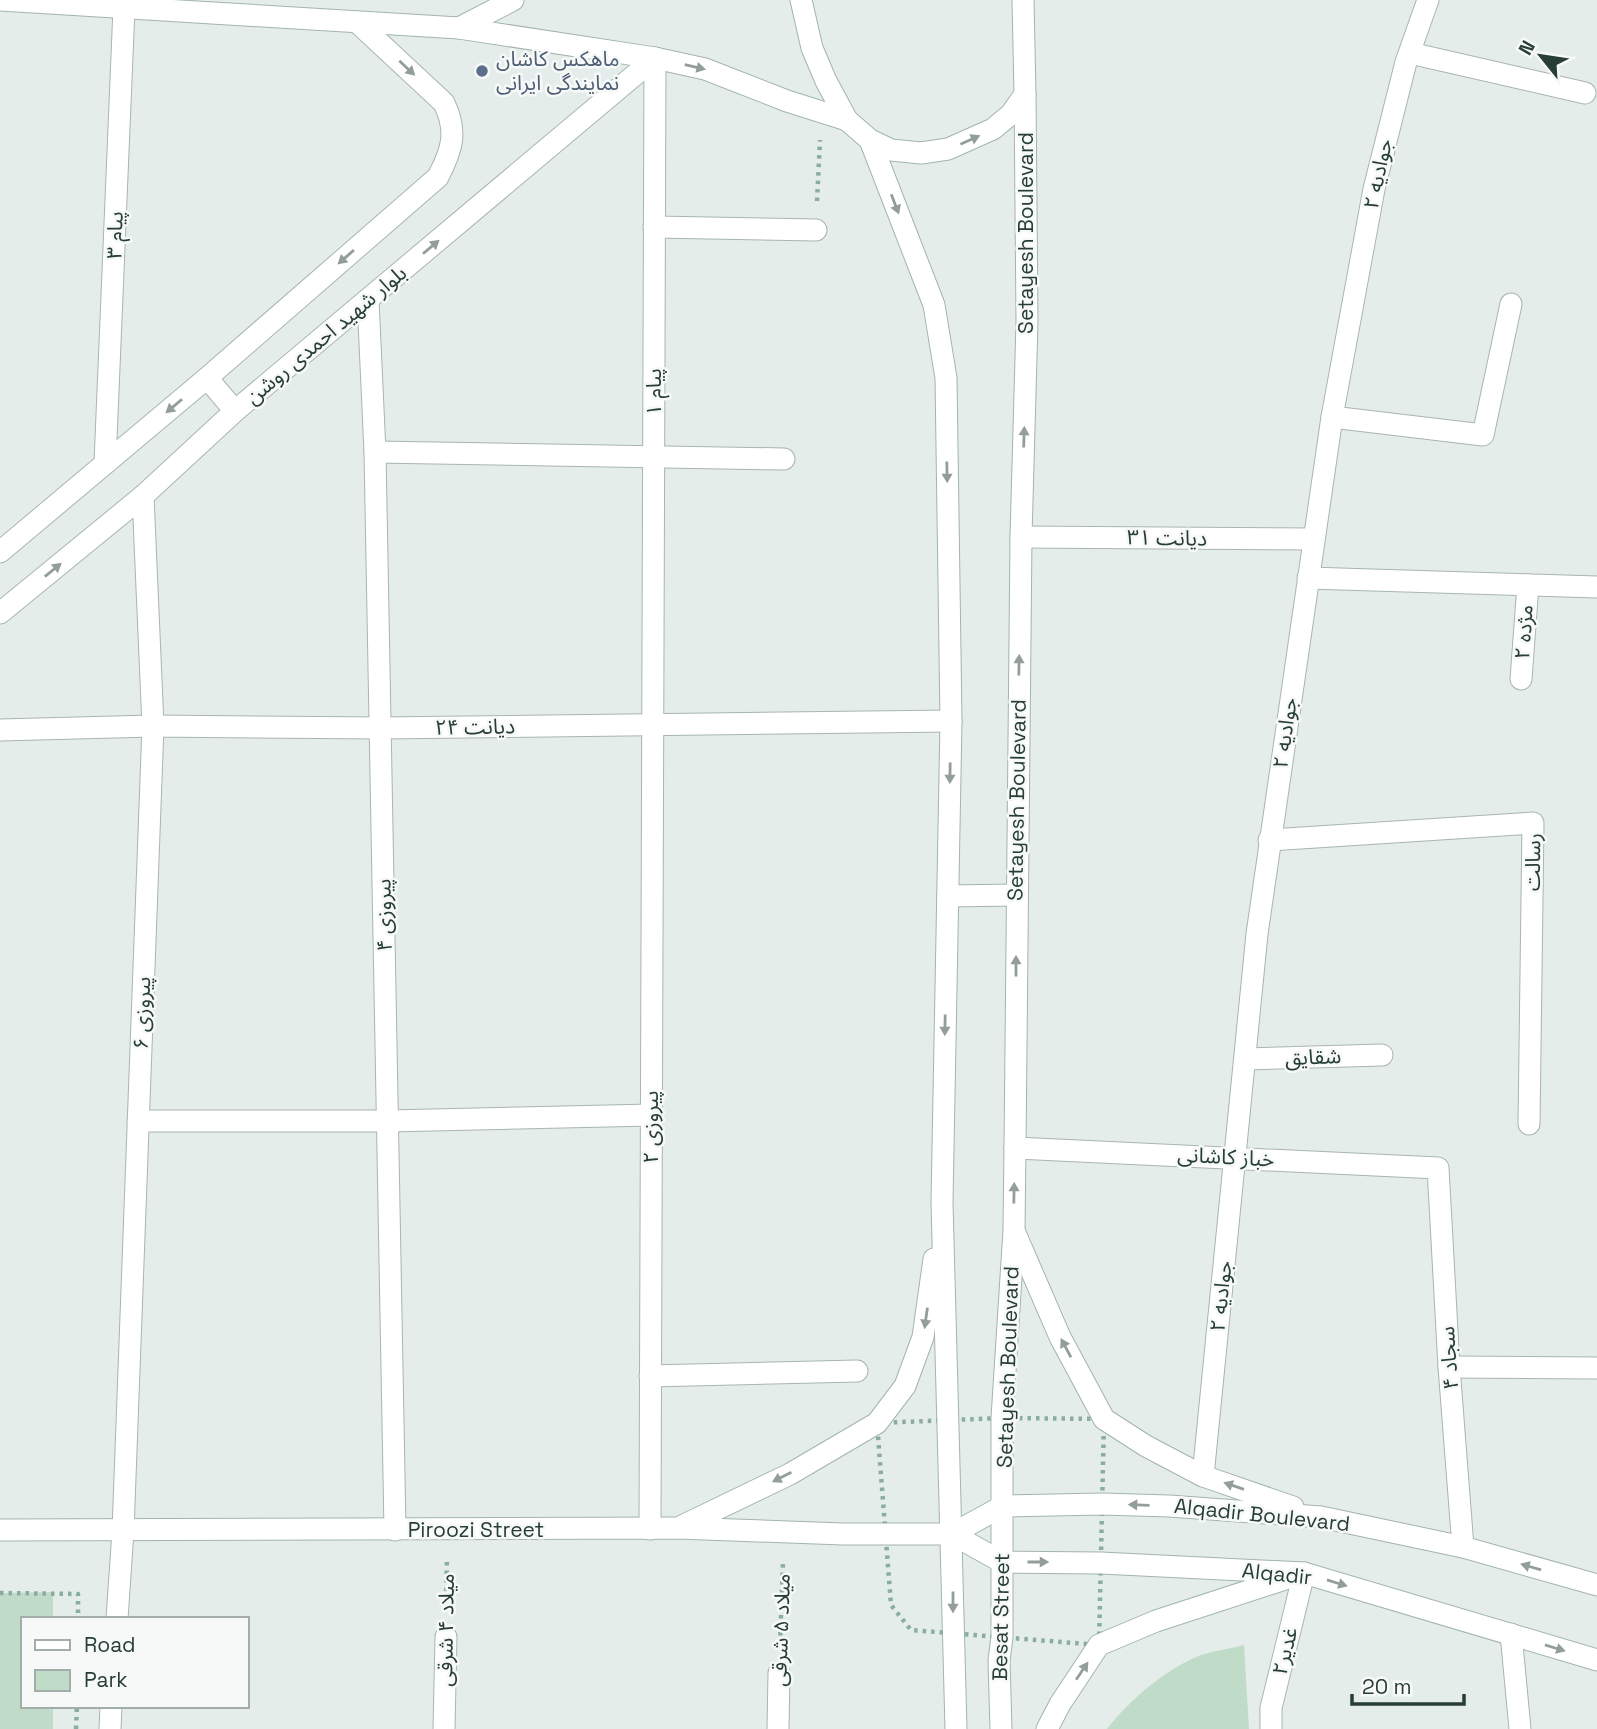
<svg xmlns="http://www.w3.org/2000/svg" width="1597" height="1729" font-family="'Space Grotesk','Noto Sans Arabic',sans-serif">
	<rect width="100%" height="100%" fill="#e5edea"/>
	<!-- green -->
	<g fill="#c1dbc9">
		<polygon points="53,1592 53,1619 23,1619 23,1706 53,1706 53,1729 0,1729 0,1593"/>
		<path d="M1244 1645 1249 1729H1107C1130 1700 1162 1672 1196 1657 1211 1651 1229 1649 1244 1645Z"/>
	</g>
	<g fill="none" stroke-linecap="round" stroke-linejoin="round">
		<!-- service casing -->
		<g stroke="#a8b5b1" stroke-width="23">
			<polyline id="service" points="1410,53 1585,93"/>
		</g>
		<!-- minor casing -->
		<g stroke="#a8b5b1" stroke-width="23">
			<g id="minor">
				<polyline points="654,227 816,230"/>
				<polyline points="368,300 375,452 395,1530"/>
				<polyline points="1332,417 1483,435 1511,304"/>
				<polyline points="375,452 784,459"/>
				<polyline points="105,463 124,8"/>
				<polyline points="1021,537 1314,539"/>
				<polyline points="1308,578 1597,587"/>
				<polyline points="1521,679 1528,585"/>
				<polyline points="0,730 153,726 380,728 951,721"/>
				<polyline points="1269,840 1533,823 1529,1124"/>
				<polyline points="1245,1059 1382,1055"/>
				<polyline points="138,1121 388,1121 651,1115"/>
				<polyline points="1015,1148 1438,1168 1449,1367 1463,1547"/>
				<polyline points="1449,1367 1597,1368"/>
				<polyline points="650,1376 857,1371"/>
				<polyline points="1203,1476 1257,934 1332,417 1374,189 1406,62 1428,0"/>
				<polyline points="650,1529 655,58"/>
				<polyline points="117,1619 123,1531 153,726 143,496"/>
				<polyline points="1511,1634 1520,1729"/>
				<polyline points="110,1729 111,1706"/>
				<polyline points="444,1729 446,1637"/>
				<polyline points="778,1729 779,1673"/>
				<polyline points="1271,1729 1271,1708 1304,1573"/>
			</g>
		</g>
		<!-- tertiary casing -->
		<g stroke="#a8b5b1" stroke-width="23">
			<g id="tertiary">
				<polyline points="207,378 235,411"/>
				<path d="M0 552 207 378 438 177C452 150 458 132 444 103L357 22"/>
				<polyline points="0,613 143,496 235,411 655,58"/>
			</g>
		</g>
		<!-- secondary casing -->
		<g stroke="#a2b4ae" stroke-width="23">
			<g id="secondary">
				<polyline points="0,0 459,28 655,58 705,69 787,101 847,120"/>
				<polyline points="801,0 812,48 826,81 847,120 870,140 891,150 921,153 948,149 993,129 1011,114 1025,94 1023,0"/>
				<polyline points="459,28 513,0"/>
				<polyline points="870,140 934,305 946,378 951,721 942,1202 956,1729"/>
				<polyline points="948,896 1016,895"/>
				<polyline points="1015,1233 1060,1337 1104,1419 1146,1446 1203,1476 1293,1507"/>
				<polyline points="682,1526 790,1474 877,1423 905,1386 923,1337 934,1259"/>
				<polyline points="0,1530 678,1528 843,1534 952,1534 1003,1506 1102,1504 1169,1506 1321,1517 1463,1547 1597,1585"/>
				<polyline points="952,1534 1002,1562 1101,1563 1304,1573 1597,1660"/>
				<polyline points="1001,1729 999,1660 1002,1637 1002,1418 1014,1230 1015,1148 1021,537 1027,321 1025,94"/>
				<polyline points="1047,1729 1060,1704 1099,1645 1156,1621 1291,1577"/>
			</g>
		</g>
		<!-- path -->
		<g stroke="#8aaca2" stroke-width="4.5" stroke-dasharray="3.5 5" stroke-linecap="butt">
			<polyline points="817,201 820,140"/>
			<polygon points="1002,1418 1104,1419 1099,1645 911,1630 891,1605 877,1423"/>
			<polyline points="0,1593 78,1594 78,1619"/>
			<polyline points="446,1608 447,1557"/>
			<polyline points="780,1644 783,1562"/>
			<polyline points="76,1729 77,1706"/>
		</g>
		<!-- service -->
		<use href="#service" stroke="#fff" stroke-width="21"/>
		<!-- minor -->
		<use href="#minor" stroke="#fff" stroke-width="21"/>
		<!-- tertiary -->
		<use href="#tertiary" stroke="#fff" stroke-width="21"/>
		<!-- secondary -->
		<use href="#secondary" stroke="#fff" stroke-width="21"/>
	</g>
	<!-- one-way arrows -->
	<defs><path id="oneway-solid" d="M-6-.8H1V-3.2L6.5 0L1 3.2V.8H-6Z" transform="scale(1.75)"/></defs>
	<g fill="#939e9b">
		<use href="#oneway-solid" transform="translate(695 67) rotate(13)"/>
		<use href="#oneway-solid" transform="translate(407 68) rotate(43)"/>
		<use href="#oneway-solid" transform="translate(970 140) rotate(-24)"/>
		<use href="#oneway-solid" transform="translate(895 204) rotate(69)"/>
		<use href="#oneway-solid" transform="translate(431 247) rotate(-40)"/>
		<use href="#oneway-solid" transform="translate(346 257) rotate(139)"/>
		<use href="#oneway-solid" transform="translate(174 406) rotate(140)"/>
		<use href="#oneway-solid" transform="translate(1024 437) rotate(-88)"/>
		<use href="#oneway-solid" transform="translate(947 472) rotate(89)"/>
		<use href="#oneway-solid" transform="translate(53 570) rotate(-39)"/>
		<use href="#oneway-solid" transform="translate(1019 665) rotate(-89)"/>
		<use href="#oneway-solid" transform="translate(950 773) rotate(91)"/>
		<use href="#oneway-solid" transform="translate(1016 966) rotate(-90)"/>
		<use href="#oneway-solid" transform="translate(945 1025) rotate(91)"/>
		<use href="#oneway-solid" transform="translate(1014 1193) rotate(-89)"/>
		<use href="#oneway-solid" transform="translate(926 1318) rotate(98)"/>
		<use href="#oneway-solid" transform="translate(1066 1348) rotate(-118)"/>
		<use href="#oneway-solid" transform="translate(782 1477) rotate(153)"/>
		<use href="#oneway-solid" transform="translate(1234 1486) rotate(-161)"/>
		<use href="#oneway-solid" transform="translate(1139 1505) rotate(-178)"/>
		<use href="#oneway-solid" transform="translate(1038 1562)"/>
		<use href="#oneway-solid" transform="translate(1531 1567) rotate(-164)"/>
		<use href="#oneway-solid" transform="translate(1337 1583) rotate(17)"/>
		<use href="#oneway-solid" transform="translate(953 1602) rotate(90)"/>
		<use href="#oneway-solid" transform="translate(1555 1648) rotate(17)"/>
		<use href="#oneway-solid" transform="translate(1082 1671) rotate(-56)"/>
	</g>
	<!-- markers -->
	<circle fill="#5c6f8a" stroke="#f6f9f8" stroke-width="2.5" cx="482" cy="71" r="7"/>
	<g text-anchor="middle" stroke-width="5" stroke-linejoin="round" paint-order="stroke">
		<!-- service labels -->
		<g font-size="21" fill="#4e5e75" stroke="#f6f9f8" text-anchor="start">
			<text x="496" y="66">ماهکس کاشان<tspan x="496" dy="24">نمایندگی ایرانی</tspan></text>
		</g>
		<!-- street labels -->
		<g font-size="21" fill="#273d37" stroke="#f6f9f8">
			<text transform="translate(1378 174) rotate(-78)" y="7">جوادیه ۲</text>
			<text transform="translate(1026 233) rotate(-90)" y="7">Setayesh Boulevard</text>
			<text transform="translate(115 235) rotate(-88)" y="7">پیام ۳</text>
			<text transform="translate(326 335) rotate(-40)" y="7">بلوار شهید احمدی روشن</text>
			<text transform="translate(654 392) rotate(-90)" y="7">پیام ۱</text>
			<text transform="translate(1167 538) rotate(1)" y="7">دیانت ۳۱</text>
			<text transform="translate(1524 632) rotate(-86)" y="7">مژده ۲</text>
			<text transform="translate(475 727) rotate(-1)" y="7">دیانت ۲۴</text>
			<text transform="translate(1285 733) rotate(-82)" y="7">جوادیه ۲</text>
			<text transform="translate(1017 800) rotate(-89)" y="7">Setayesh Boulevard</text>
			<text transform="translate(1533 862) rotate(-89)" y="7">رسالت</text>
			<text transform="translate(384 915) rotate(-91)" y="7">پیروزی ۴</text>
			<text transform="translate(142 1013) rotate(-88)" y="7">پیروزی ۶</text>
			<text transform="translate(1313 1057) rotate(-2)" y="7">شقایق</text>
			<text transform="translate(651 1127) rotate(-90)" y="7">پیروزی ۲</text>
			<text transform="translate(1226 1157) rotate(3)" y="7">خباز کاشانی</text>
			<text transform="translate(1221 1296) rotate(-84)" y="7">جوادیه ۲</text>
			<text transform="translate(1449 1358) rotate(-94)" y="7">سجاد ۴</text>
			<text transform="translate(1008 1367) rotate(-88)" y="7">Setayesh Boulevard</text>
			<text transform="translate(1262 1515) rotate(6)" y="7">Alqadir Boulevard</text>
			<text x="476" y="1537">Piroozi Street</text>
			<text transform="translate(1277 1574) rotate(6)" y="7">Alqadir</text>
			<text transform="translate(1001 1617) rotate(-89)" y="7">Besat Street</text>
			<text transform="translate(446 1630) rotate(-89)" y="7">میلاد ۴ شرقی</text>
			<text transform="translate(781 1630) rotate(-88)" y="7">میلاد ۵ شرقی</text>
			<text transform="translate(1285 1651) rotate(-76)" y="7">غدیر۲</text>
		</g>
	</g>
	<!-- legend -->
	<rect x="21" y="1617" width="228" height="91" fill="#f6f9f8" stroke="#a3aeab" stroke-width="2"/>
	<rect x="35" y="1640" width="35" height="10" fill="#ffffff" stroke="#a3aeab" stroke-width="2"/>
	<text x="84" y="1652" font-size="21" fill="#273d37">Road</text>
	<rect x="35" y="1670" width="35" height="21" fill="#c1dbc9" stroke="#a3aeab" stroke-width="2"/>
	<text x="84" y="1687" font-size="21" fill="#273d37">Park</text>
	<!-- north arrow -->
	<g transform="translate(1541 56) rotate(300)" stroke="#f6f9f8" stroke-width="5" paint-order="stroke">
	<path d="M0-5L12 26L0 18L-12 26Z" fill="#273d37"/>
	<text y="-10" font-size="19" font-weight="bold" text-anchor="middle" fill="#273d37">N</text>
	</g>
	<!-- scale -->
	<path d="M1352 1694v10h112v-10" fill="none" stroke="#273d37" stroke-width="3.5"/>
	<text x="1362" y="1694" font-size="21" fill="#273d37" stroke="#f6f9f8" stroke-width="5" paint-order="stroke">20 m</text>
</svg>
